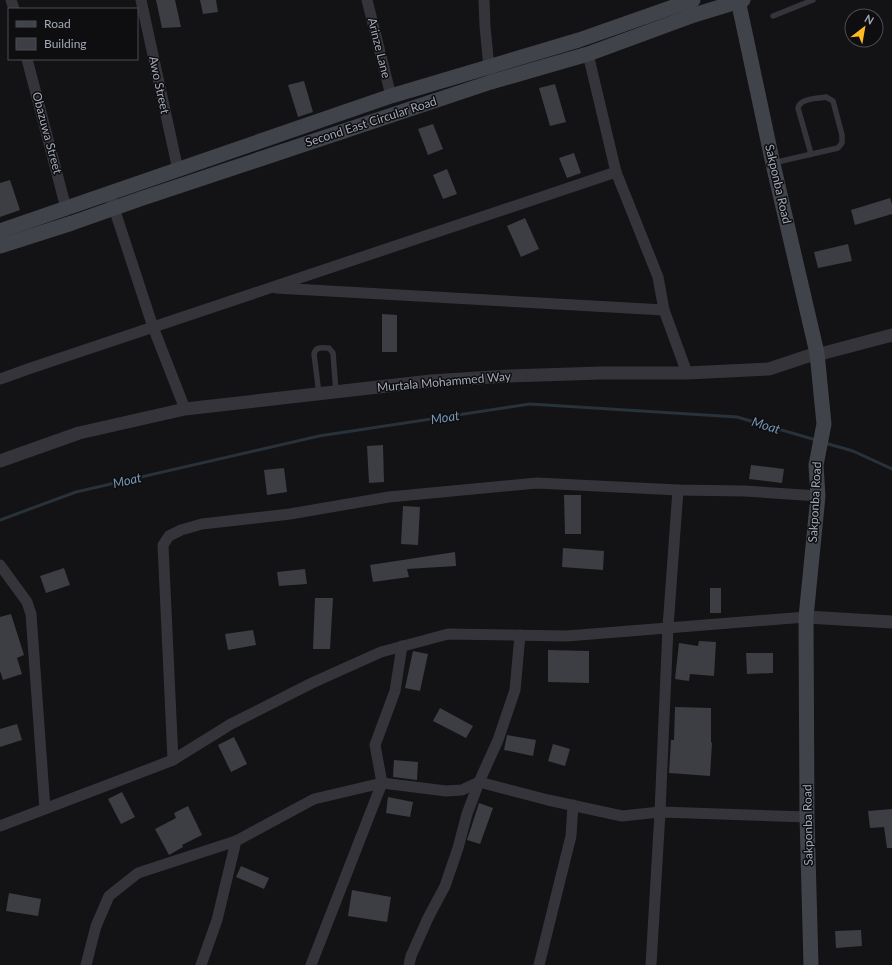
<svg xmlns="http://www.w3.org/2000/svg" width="892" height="965" font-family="Lato,sans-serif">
	<rect width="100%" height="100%" fill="#131315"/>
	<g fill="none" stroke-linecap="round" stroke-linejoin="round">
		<!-- stream -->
		<g stroke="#28323a" stroke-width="3">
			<polyline points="825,443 853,451 892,469"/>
			<polyline points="0,520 76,492 319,436 530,404 737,417 816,440"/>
		</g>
	</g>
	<!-- building -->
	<g fill="#3c3e43">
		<polygon points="156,0 175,0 181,27 162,28"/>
		<polygon points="200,0 216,0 218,12 203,14"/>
		<polygon points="304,81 313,112 298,117 288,85"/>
		<polygon points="555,84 566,122 550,126 539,88"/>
		<polygon points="433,124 443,149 428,155 418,129"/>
		<polygon points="574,153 581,173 567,178 559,158"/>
		<polygon points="447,169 457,194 443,199 433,175"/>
		<polygon points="10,180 20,210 0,217 0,183"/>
		<polygon points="890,198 892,204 892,214 855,225 851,210"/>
		<polygon points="525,218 539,249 521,257 507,226"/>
		<polygon points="848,244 852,261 818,268 814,252"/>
		<polygon points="382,314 397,315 397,352 382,352"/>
		<polygon points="383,445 384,482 369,483 367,446"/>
		<polygon points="751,465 784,469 782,483 749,479"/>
		<polygon points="284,468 287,492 267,495 264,470"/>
		<polygon points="564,495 581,495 581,534 565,534"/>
		<polygon points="403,506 420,507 418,545 401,544"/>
		<polygon points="563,548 604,551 603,570 562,567"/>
		<polygon points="455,552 456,566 407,569 409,577 373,582 370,565"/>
		<polygon points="64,568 70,585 46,593 40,576"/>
		<polygon points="305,569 307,584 279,586 277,572"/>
		<rect x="710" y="588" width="11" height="25"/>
		<polygon points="315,598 333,598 330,649 313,649"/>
		<polygon points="11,614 24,655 17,658 22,674 3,680 0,671 0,617"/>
		<polygon points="253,630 256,645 228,650 225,634"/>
		<polygon points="699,641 716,642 714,676 690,674 689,681 675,679 679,643 698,646"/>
		<polygon points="548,650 589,651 589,683 548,682"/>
		<polygon points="413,651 428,654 420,691 405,688"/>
		<polygon points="746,653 773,653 773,673 747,674"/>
		<polygon points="675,707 711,708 711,742 712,743 710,776 669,773 671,740 674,740"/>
		<polygon points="440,708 473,726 466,738 433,721"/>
		<polygon points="17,724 22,740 0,747 0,729"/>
		<polygon points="507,735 536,740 533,756 504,750"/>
		<polygon points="234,737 247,764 231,772 218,745"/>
		<polygon points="553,744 570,749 565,766 548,761"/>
		<polygon points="394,760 418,762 417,780 393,777"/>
		<polygon points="122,792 135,817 121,824 108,799"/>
		<polygon points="388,797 413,802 410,817 386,813"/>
		<polygon points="479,803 493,808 480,844 467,840"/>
		<polygon points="188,806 202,835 182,845 183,847 169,855 155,829 176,818 174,813"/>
		<polygon points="892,809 892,848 887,848 884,827 870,828 868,811"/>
		<polygon points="241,866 269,878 264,889 236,877"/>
		<polygon points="352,890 391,897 387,922 348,916"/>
		<polygon points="9,893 41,899 38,916 6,911"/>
		<polygon points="861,930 862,946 836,948 835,931"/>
	</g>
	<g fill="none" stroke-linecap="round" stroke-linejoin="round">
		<!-- service -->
		<g stroke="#34343a" stroke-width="5.5">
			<polyline points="773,16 813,0"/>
			<path d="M773 163 838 148 842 143V135L833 101 826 97C817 99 800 98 798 108L811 154"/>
			<path d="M319 394 314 354C316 346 322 348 329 348L333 353 336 392"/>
		</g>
		<!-- minor -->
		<g stroke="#34343a" stroke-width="11">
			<polyline points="11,0 14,9"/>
			<polyline points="141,0 178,170"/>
			<polyline points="367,0 391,96"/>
			<polyline points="484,0 485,26 489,68"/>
			<polyline points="588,54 616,172 658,277 664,310 687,373"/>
			<polyline points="27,59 66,208"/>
			<polyline points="112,202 153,327 185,409"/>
			<polyline points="276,288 664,310"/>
			<polyline points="0,379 28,369 616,172"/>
			<polyline points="0,565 27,602 31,614 45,809"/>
			<polyline points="173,760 163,545 169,536 181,530 202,524 290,514 389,497 537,483 678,490 745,491 818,496"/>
			<polyline points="0,826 173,760 231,724 312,683 381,652 448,634 567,636 806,617"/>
			<polyline points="86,965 96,926 109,896 138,873 236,841 314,799 382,783 446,791 462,790 479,782 548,800 622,816 660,812 807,817"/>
			<polyline points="201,965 217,920 236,841"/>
			<polyline points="311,965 382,783 375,745 395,691 402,646"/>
			<polyline points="409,965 411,956 428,918 445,886 458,848 467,814 479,782 498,740 515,690 520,635"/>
			<polyline points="539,965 571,836 573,805"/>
			<polyline points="651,965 660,812 668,627 678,490"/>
		</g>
		<!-- tertiary -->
		<g stroke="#34343a" stroke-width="13">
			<polyline points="0,461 79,433 185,409 431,381 508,376 601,373 687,373 769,369 817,353 824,353 892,335"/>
			<polyline points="806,617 892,622"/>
		</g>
		<!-- secondary -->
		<g stroke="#41434a" stroke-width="15">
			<polyline points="738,0 773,164 817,353 824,424 816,465 818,496 806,617 807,817 811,965"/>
			<polyline points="0,231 391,96 579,40 693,0"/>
			<polyline points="0,246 72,223 140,199 491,82 588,54 694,15 743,0"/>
		</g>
	</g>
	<g text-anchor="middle" stroke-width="3" stroke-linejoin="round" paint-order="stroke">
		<!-- street labels -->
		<g font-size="12" fill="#a3a9b7" stroke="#0e0e10">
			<text transform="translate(379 48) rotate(76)" y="4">Arinze Lane</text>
			<text transform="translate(159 85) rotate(78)" y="4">Awo Street</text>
			<text transform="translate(371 122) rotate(-18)" y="4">Second East Circular Road</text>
			<text transform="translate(47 133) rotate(75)" y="4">Obazuwa Street</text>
			<text transform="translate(778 184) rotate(77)" y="4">Sakponba Road</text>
			<text transform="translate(444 382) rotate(-5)" y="4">Murtala Mohammed Way</text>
			<text transform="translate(815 502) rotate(-87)" y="4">Sakponba Road</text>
			<text transform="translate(808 825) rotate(-91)" y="4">Sakponba Road</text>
		</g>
		<!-- water labels -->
		<g font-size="13" font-style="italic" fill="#7697b6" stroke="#0e0e10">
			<text transform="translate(445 417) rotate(-9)" y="5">Moat</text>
			<text transform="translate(766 425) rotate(17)" y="5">Moat</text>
			<text transform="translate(127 480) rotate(-13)" y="5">Moat</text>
		</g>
	</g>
	<!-- legend -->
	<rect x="8" y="8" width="130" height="52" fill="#0e0e10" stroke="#4a4c53"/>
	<rect x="16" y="21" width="20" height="6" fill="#41434a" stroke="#4a4c53"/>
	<text x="44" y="28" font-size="12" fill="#a3a9b7">Road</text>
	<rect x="16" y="38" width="20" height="12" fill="#3c3e43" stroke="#4a4c53"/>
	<text x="44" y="48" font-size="12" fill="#a3a9b7">Building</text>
	<!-- north arrow -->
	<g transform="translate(864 28) rotate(31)"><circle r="19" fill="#0e0e10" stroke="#4a4c53"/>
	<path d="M0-3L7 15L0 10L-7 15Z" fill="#ffb921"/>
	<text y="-6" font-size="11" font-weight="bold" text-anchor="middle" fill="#a3a9b7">N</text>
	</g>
</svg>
